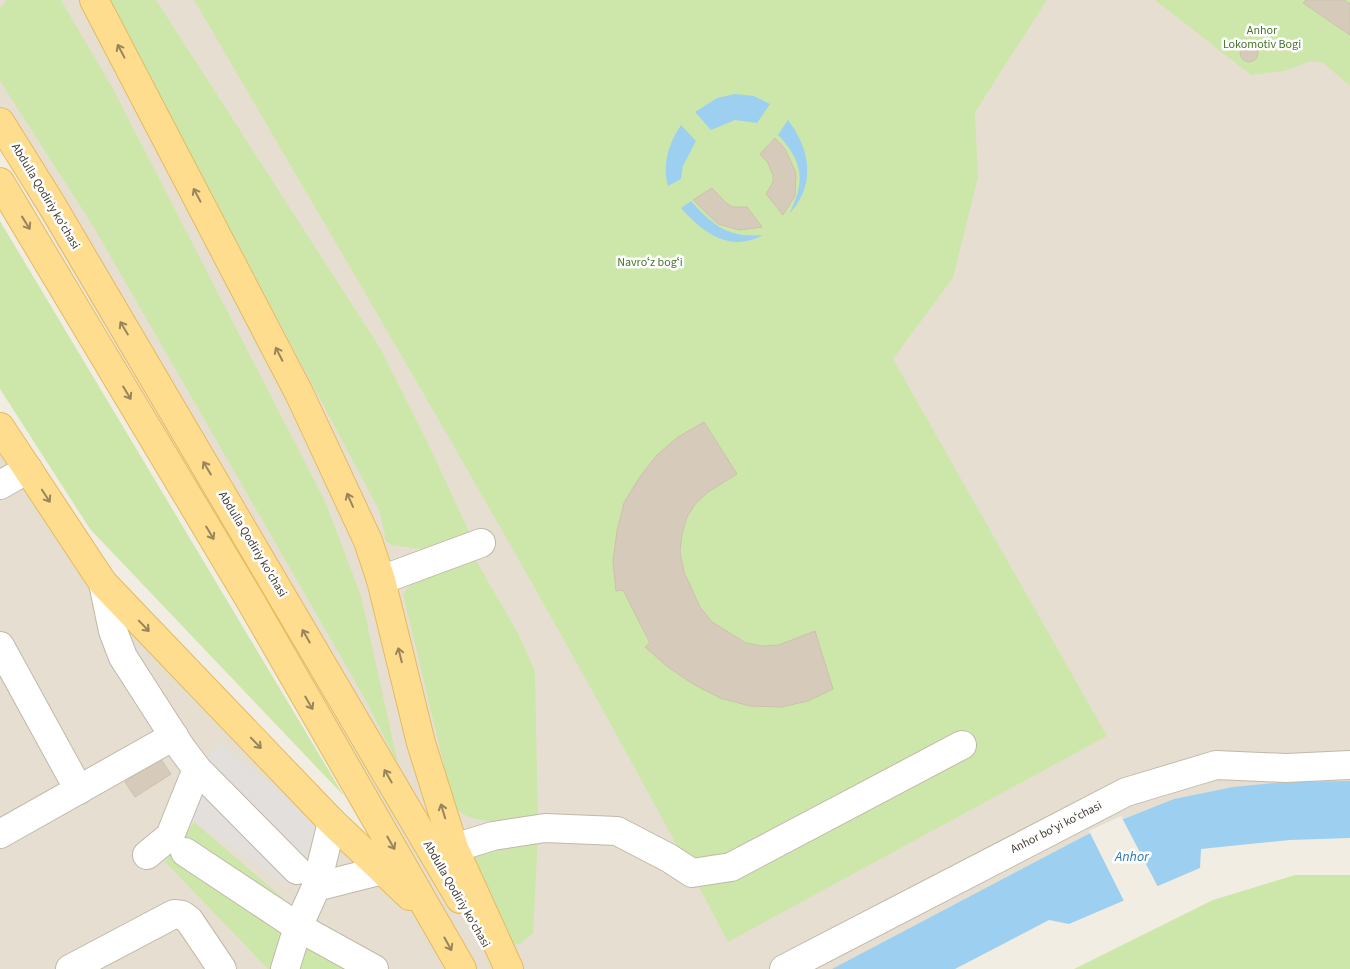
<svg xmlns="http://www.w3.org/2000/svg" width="1350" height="969" font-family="'Source Sans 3',sans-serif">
	<rect width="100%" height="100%" fill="#f2ede3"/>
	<!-- residential -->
	<g fill="#e6dfd1">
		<polygon points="0,0 1350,0 1350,818 1199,832 923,969 477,969 288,638 0,148"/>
		<polygon points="0,427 103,583 361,848 462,969 0,969"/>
	</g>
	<!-- green -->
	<g fill="#cde7ab">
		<polygon points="7,0 61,0 112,87 325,501 361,596 398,764 364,697 93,226 0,81 0,8"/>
		<polygon points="109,0 156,0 160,6 380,348 427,441 472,538 427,550 391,545 386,541 380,512"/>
		<path d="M194 0H1047L975 112 978 177 953 278 893 359 1107 736 728 942C560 622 376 312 194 0Z"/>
		<polygon points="1155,0 1350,0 1350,86 1322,62 1308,62 1285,71 1251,75"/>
		<polygon points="0,221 344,796 90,529 0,389"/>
		<path d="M475 559 518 633 535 671 538 820C518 822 476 825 460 812 455 807 453 801 451 794L403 594 411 583Z"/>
		<polygon points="194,822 352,957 362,969 268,969 165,862"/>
		<polygon points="538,838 533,933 520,944 509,945 469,857 474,846"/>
		<polygon points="1295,875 1350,875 1350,969 1074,969 1213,900"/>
	</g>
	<!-- parking -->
	<polygon fill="#e2dfdc" points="220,742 319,826 289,886 170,805"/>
	<!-- water -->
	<g fill="#9dd0f0">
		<polygon points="735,94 754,96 770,104 757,123 735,120 711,130 695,112 717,98"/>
		<path d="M788 120C811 150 816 186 789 214 806 182 803 161 778 135Z"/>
		<path d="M681 125 696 141 683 166 681 179 668 186C662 164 669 143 681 125Z"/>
		<path d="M691 201C713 226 729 238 763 235 730 253 703 233 681 208Z"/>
		<polygon points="1350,781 1350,838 1290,840 1201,849 1200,868 1069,924 1049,920 955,969 832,969 1096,830 1174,799 1233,787 1285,782"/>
	</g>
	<!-- pier -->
	<polygon fill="#f2ede3" points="1121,816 1159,889 1125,903 1089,831"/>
	<!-- building -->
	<g fill="#d6cbbb" stroke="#cec0ac">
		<polygon points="1306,0 1344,0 1350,4 1350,35 1303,3"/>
		<circle cx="1249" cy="53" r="9"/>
		<polygon points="775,138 785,149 796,173 795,196 783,215 766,194 773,182 773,175 768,163 760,154"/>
		<polygon points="712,188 726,203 733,207 747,207 762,227 740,230 718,224 693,200"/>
		<polygon points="704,422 737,474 708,492 696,503 687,517 682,534 680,552 684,572 700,607 712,622 746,643 762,646 779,645 815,631 833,689 808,701 781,707 750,706 720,698 693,684 668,667 645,647 650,643 623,590 616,591 613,561 617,531 624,503 639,478 657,455 678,437"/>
		<polygon points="160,758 171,774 135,797 125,782"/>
	</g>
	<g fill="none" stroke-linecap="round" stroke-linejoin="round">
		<!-- minor casing -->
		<g stroke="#c0b8a9" stroke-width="30">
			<g id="minor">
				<polyline points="0,485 28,469"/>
				<polyline points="381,580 481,543"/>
				<polyline points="103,583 113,631 123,657 182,749 197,769 297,870"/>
				<polyline points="0,646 79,790"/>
				<polyline points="0,834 174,736"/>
				<polyline points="454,848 493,836 545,828 617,831 669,858 692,873 731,867 962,745"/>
				<polyline points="185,852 298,927 374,969"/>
				<polyline points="147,855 170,836 197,769"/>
				<polyline points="316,887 383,870"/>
				<polyline points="70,969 174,914 182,915 189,920 222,969"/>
				<polyline points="285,969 298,927 316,887 332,822"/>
				<polyline points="784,969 1126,792 1216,765 1286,768 1350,765"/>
			</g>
		</g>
		<!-- major casing -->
		<g stroke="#e4ba5f" stroke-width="30">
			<g id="major">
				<polyline points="94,0 299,393 368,541 381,580 421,743 454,848 509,969"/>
				<polyline points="0,122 53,207 460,899"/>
				<polyline points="0,182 250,600 462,969"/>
				<polyline points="0,427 103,583 332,822 410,896"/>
			</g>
		</g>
		<!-- minor -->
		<use href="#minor" stroke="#fff" stroke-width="28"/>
		<!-- major -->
		<use href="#major" stroke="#ffdd8f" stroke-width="28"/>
	</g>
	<!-- one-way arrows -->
	<defs><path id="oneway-shaft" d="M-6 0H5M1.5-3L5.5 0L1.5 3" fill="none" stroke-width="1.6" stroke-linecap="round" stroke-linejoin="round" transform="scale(1.25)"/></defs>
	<g stroke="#98855c">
		<use href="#oneway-shaft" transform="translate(121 51) rotate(-118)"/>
		<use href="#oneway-shaft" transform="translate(197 195) rotate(-118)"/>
		<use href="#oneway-shaft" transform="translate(26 223) rotate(58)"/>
		<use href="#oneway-shaft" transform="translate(124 328) rotate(-121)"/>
		<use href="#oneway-shaft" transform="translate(279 354) rotate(-117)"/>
		<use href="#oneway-shaft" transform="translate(127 393) rotate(59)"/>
		<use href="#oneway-shaft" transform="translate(207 468) rotate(-121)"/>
		<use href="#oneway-shaft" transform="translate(46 496) rotate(57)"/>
		<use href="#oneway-shaft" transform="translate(350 500) rotate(-114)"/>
		<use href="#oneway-shaft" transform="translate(210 533) rotate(59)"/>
		<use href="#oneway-shaft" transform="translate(144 626) rotate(46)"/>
		<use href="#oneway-shaft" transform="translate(306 636) rotate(-120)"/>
		<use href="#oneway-shaft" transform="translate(400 655) rotate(-104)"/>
		<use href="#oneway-shaft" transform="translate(309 703) rotate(60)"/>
		<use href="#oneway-shaft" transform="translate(256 743) rotate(46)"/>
		<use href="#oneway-shaft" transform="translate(388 776) rotate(-120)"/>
		<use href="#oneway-shaft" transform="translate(443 811) rotate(-107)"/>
		<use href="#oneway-shaft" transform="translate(391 843) rotate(60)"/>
		<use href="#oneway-shaft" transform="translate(448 944) rotate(61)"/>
	</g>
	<g text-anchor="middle" stroke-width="5" stroke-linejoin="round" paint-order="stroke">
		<!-- park labels -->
		<g font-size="12" fill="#467527" stroke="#fff">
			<text x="1262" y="34">Anhor<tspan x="1262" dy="14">Lokomotiv Bogi</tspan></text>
			<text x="650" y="266">Navroʻz bogʻi</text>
		</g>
		<!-- street labels -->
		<g font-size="12" fill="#443d33" stroke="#fff">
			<text transform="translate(46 196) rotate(59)" y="4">Abdulla Qodiriy ko'chasi</text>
			<text transform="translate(253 544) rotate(59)" y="4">Abdulla Qodiriy ko'chasi</text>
			<text transform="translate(1056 827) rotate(-27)" y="4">Anhor boʻyi koʻchasi</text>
			<text transform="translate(457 894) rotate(60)" y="4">Abdulla Qodiriy ko'chasi</text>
		</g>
		<!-- water labels -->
		<g font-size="14" font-style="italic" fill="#2c7ab0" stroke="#fff">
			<text x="1132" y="861">Anhor</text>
		</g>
	</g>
</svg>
